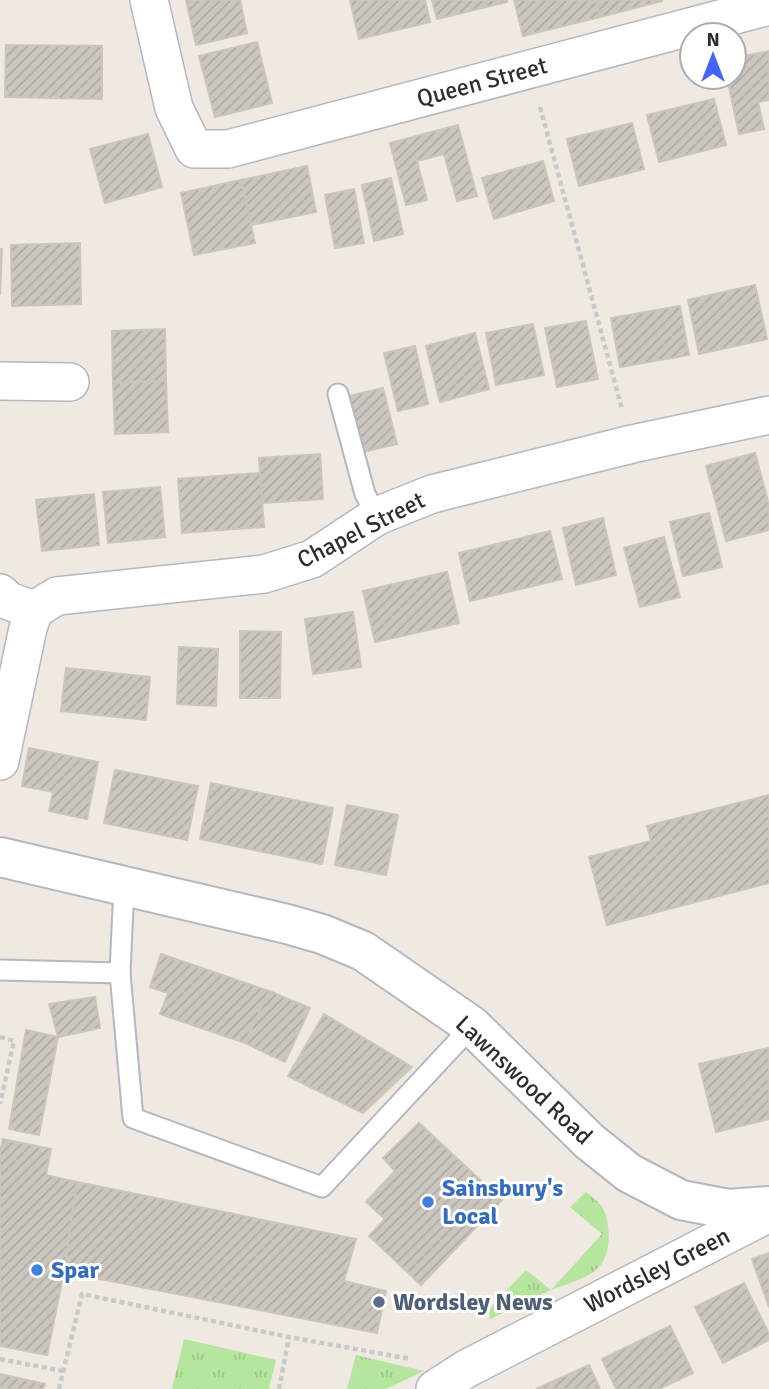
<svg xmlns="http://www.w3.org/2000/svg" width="769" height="1389" font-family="Signika,sans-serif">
	<defs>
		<pattern id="grass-tufts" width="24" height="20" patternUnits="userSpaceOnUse" patternTransform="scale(1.75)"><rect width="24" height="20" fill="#b6e59e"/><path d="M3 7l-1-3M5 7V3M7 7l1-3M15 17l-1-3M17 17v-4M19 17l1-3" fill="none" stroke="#9dc588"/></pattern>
		<pattern id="building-hatch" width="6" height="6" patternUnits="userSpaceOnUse" patternTransform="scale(1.75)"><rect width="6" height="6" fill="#cbc7bf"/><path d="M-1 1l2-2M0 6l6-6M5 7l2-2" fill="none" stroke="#afaba4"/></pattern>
	</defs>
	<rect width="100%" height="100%" fill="#efe9e1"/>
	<!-- grass -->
	<g fill="url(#grass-tufts)">
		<path d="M586 1192C601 1203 606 1208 608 1227 610 1240 608 1258 598 1268 585 1280 565 1284 549 1291 529 1300 510 1310 490 1319L489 1309 526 1270 551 1290 602 1234 570 1207Z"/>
		<polygon points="184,1339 276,1360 269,1389 172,1389"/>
		<polygon points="356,1355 424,1371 386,1389 347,1389"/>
	</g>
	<!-- building -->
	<g fill="url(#building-hatch)" stroke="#cbc5ba" stroke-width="2">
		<polygon points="186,0 240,0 247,33 196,45"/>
		<polygon points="350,0 425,0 430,22 359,39"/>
		<polygon points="432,0 507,0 507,2 437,19"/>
		<polygon points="514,0 596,0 600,17 523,36"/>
		<polygon points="596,0 662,0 662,1 600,17"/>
		<polygon points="257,42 272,103 215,117 199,56"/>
		<polygon points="6,45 102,46 102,99 5,97"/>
		<polygon points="769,51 769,100 758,102 764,129 739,134 727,77 734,77 734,58"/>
		<polygon points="714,99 726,145 659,162 647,115"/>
		<polygon points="632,123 644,169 579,186 567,139"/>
		<polygon points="458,125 477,196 457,201 444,154 417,161 427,200 406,205 390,143"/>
		<polygon points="148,134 162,187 105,203 90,149"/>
		<polygon points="543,161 554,201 494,219 482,178"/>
		<polygon points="307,166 316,212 251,225 241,180"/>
		<polygon points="391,178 403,234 374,241 362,185"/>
		<polygon points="241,180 255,243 194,255 181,193"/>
		<polygon points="354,189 364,243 335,248 325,195"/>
		<polygon points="80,243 81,304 12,306 11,245"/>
		<polygon points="0,249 2,249 0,295"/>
		<polygon points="755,285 767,339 699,354 688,300"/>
		<polygon points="680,306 689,355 620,367 611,318"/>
		<polygon points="586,321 598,379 557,387 545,328"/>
		<polygon points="533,324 544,375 496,385 486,333"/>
		<polygon points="165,329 166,381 113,383 112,331"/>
		<polygon points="475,333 489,389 440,402 426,346"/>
		<polygon points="415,346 428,404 398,411 384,353"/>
		<polygon points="166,381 168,432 115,434 113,383"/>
		<polygon points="383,388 397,444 363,452 349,396"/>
		<polygon points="755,453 769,505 769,530 726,541 706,466"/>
		<polygon points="320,454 323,499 262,503 259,458"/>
		<polygon points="260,473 264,527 182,533 178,479"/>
		<polygon points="160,487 165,537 108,543 103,492"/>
		<polygon points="94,494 99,545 42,551 36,500"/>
		<polygon points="709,513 722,567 683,576 670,522"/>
		<polygon points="603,518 616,575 576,585 563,528"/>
		<polygon points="550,531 562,579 470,601 459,553"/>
		<polygon points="664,537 680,597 640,607 624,548"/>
		<polygon points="447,572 459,623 375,642 363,591"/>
		<polygon points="353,612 361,667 313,674 305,619"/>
		<polygon points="240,631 281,632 280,698 240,698"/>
		<polygon points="179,647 218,649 216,706 177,704"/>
		<polygon points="66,668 150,677 146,720 61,711"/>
		<polygon points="29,748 98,762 87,819 49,811 53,792 22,786"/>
		<polygon points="115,770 198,786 187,840 104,823"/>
		<polygon points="211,783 333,808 322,864 200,839"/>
		<polygon points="769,795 769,883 607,925 589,857 651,841 647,826"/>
		<polygon points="347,805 398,815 386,875 335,865"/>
		<polygon points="161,954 269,991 245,1043 160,1014 168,993 150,987"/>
		<polygon points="269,991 310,1008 285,1062 245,1043"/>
		<polygon points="95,997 100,1028 58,1037 49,1004"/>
		<polygon points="324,1014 412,1067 363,1113 288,1076"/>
		<polygon points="26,1030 58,1037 39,1135 9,1129"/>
		<polygon points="769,1048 769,1119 716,1132 699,1064"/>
		<polygon points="419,1123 502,1200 421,1285 369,1236 385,1219 366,1202 395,1171 383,1158"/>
		<polygon points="3,1139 51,1149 46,1175 77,1182 64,1272 47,1355 0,1346 0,1152"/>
		<polygon points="77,1182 356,1239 344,1281 386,1291 377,1333 64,1272"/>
		<polygon points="769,1253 769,1307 752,1259"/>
		<polygon points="744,1283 769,1334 769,1340 723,1363 695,1307"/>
		<polygon points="670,1326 693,1373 659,1389 616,1389 602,1359"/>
		<polygon points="589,1365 600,1389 536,1389"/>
		<polygon points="0,1374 45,1384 43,1389 0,1389"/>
	</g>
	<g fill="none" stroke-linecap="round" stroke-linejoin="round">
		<!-- service casing -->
		<g stroke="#b4b7c1" stroke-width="23">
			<g id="service">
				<polyline points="338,394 365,494 377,516"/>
				<polyline points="0,970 120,973 124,886"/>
				<polyline points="120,973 133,1118 322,1187 472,1026"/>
			</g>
		</g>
		<!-- minor casing -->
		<g stroke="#b4b7c1" stroke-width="40">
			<g id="minor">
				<polyline points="149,0 174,108 194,149 228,149 769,6"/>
				<polyline points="0,381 70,382"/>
				<polyline points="0,593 9,601 34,610"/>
				<polyline points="0,761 28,628 34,610 57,596 264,574 312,559 377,516 432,494 632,444 769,415"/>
				<polyline points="435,1389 466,1369 769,1213"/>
			</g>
		</g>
		<!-- tertiary casing -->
		<g stroke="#b4b7c1" stroke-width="42">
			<polyline id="tertiary" points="0,857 287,924 322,934 363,951 472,1026 589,1141 629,1173 681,1200 728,1209 769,1206"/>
		</g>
		<!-- path -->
		<g stroke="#c9c9c9" stroke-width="4.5" stroke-dasharray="5 3.5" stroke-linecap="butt">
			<polyline points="540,107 622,409"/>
			<polyline points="0,1037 14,1041 0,1104"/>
			<polyline points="0,1359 63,1371"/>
			<polyline points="59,1389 82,1294 289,1337 411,1359"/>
			<polyline points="279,1389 289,1337"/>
		</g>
		<!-- service -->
		<use href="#service" stroke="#fff" stroke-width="19"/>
		<!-- minor -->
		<use href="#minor" stroke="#fff" stroke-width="37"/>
		<!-- tertiary -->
		<use href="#tertiary" stroke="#fff" stroke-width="38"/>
	</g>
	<!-- markers -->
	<g fill="#3f7fe0" stroke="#fff" stroke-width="2.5">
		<circle cx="428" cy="1202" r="7"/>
		<circle cx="37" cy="1270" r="7"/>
	</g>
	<circle fill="#5c6f8a" stroke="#fff" stroke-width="2.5" cx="379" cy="1302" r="7"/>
	<g text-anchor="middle" stroke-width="6" stroke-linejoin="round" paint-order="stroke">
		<!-- street labels -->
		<g font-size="24" fill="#2e2e2e" stroke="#fff">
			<text transform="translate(482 82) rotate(-15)" y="8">Queen Street</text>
			<text transform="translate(361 530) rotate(-27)" y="8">Chapel Street</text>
			<text transform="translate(524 1080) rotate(43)" y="8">Lawnswood Road</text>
			<text transform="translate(657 1270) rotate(-27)" y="8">Wordsley Green</text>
		</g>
		<!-- shop labels -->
		<g font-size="24" font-weight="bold" fill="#366cbe" stroke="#fff" text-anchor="start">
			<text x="442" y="1196">Sainsbury's<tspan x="442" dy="28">Local</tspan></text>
			<text x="51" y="1278">Spar</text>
		</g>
		<!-- service labels -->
		<g font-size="24" font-weight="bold" fill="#4e5e75" stroke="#fff" text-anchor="start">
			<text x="393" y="1310">Wordsley News</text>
		</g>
	</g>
	<!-- north arrow -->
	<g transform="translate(713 56)"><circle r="33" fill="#ffffff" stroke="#ababab" stroke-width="2"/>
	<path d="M0-5L12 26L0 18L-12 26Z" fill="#4264fb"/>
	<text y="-10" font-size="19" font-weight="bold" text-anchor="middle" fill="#2e2e2e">N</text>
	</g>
</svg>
